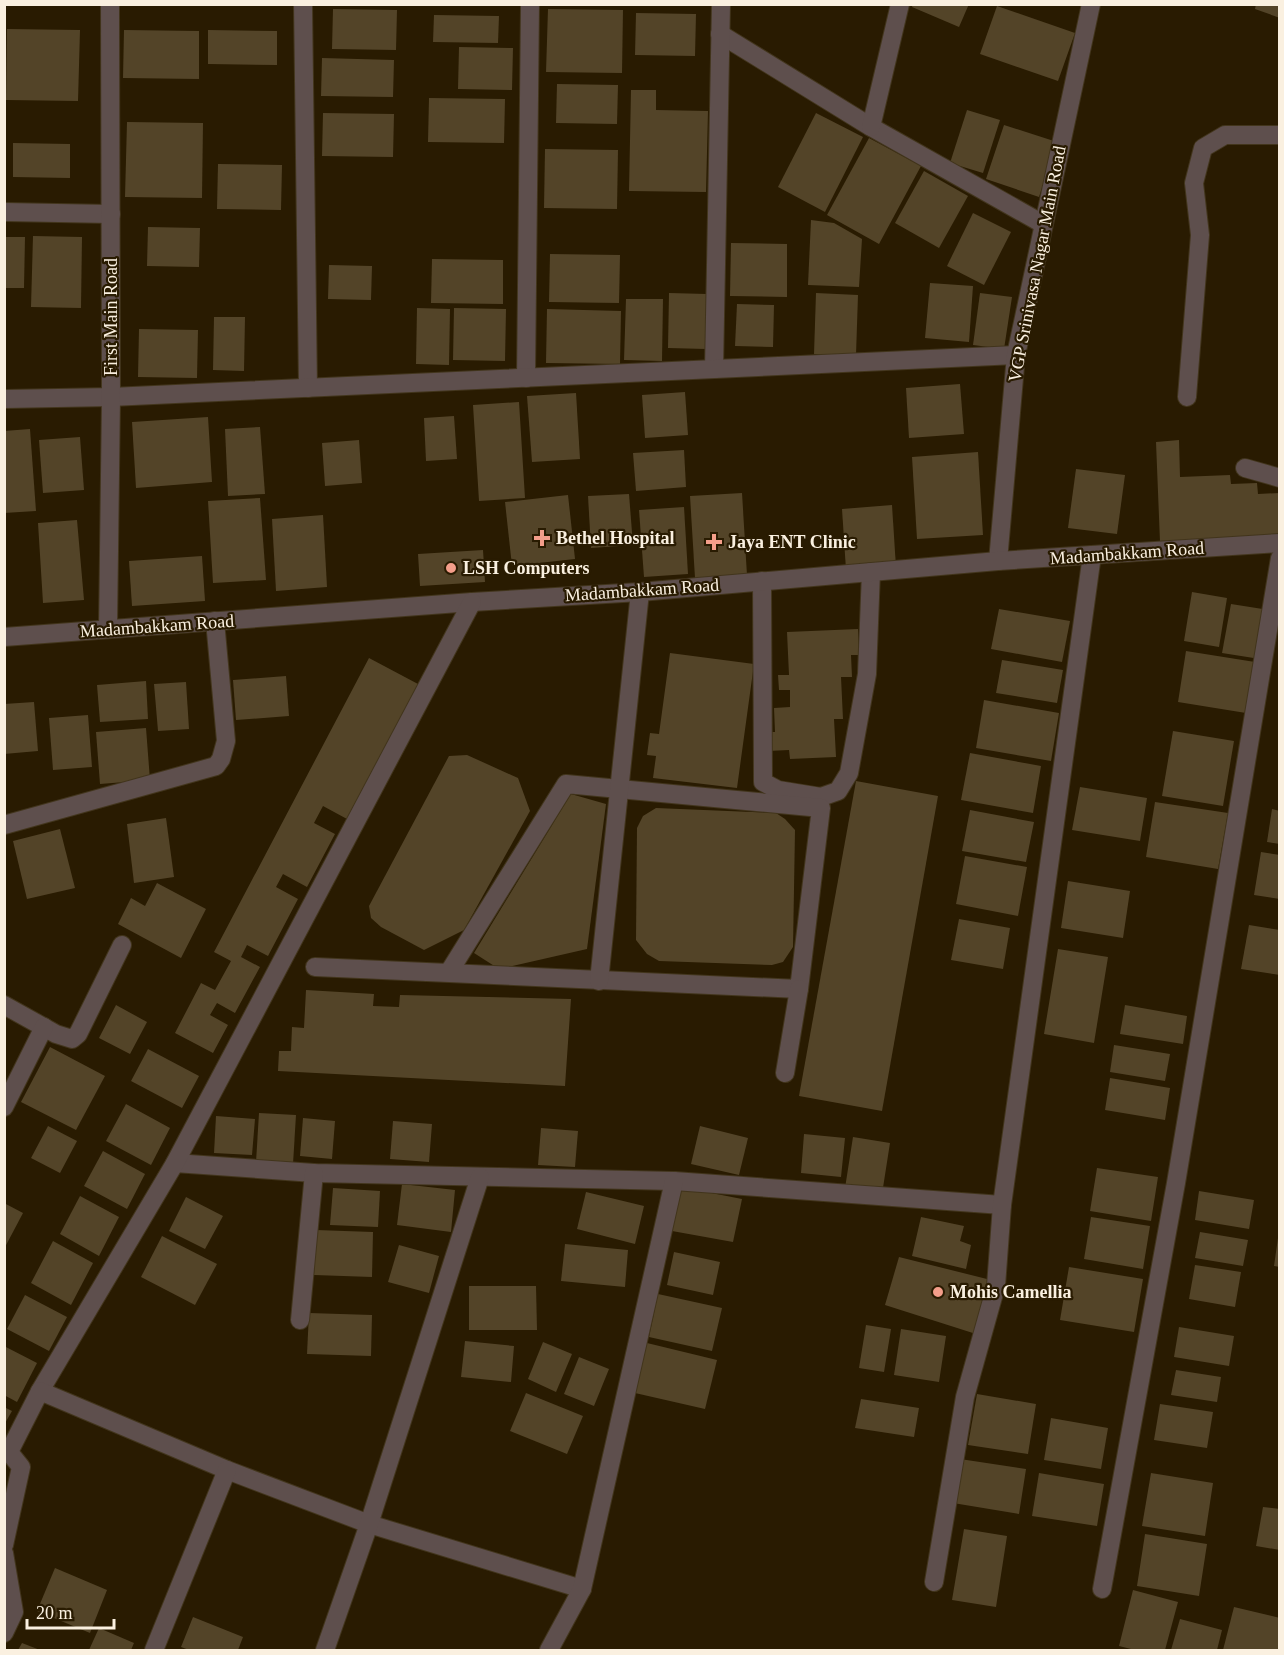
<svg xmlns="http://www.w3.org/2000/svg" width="1284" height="1655" font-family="'Times New Roman',serif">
	<rect width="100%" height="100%" fill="#291b01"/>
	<!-- building -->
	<g fill="#534428">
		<polygon points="913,4 969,4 959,27 912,7"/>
		<polygon points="1256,4 1280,4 1280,18 1255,9"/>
		<polygon points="997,6 1075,33 1058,81 980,54"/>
		<polygon points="333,9 397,10 396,50 332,49"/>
		<polygon points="548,9 623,10 622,73 546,72"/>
		<polygon points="636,13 696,14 695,56 635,55"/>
		<polygon points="434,15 499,16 498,43 433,42"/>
		<polygon points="7,29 80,30 78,101 6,100"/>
		<polygon points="124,30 199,31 199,79 123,78"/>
		<polygon points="208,30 277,31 277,65 208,64"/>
		<polygon points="459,47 513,48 512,90 458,89"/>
		<polygon points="322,58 394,60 393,97 321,96"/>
		<polygon points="557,84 618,85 617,124 556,123"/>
		<polygon points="631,90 656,90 656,110 708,111 706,192 629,191"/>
		<polygon points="429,98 505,99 504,143 428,142"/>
		<polygon points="967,110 1000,120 983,173 950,163"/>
		<polygon points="323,113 394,114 393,157 322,156"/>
		<polygon points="816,113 863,137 825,212 778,187"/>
		<polygon points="127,122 203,123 202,198 125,197"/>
		<polygon points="1004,125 1057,142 1039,197 986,179"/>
		<polygon points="869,138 921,166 879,244 827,215"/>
		<polygon points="13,143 70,144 70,178 13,177"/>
		<polygon points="545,149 618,150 617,209 544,208"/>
		<polygon points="218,164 282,165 281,210 217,209"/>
		<polygon points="924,171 968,196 939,248 895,223"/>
		<polygon points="973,213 1011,232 984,285 947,266"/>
		<polygon points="811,220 834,223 862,239 859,287 808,285"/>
		<polygon points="148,227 200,228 199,267 147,266"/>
		<polygon points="33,236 82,237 81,308 31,307"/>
		<polygon points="4,237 25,237 24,288 4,288"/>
		<polygon points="731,243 787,244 787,297 730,296"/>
		<polygon points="550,254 620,255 619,303 549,302"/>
		<polygon points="432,259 503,260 503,304 431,303"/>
		<polygon points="329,265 372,266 371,300 328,299"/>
		<polygon points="930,283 973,286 969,342 925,338"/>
		<polygon points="669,293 707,294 706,349 668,348"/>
		<polygon points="816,293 858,295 856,355 814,354"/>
		<polygon points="980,293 1012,297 1004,349 973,345"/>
		<polygon points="626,299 663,299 662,361 624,360"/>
		<polygon points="737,304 774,305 773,347 735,346"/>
		<polygon points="417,308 450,309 449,365 416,364"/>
		<polygon points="454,308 506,309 505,361 453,360"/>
		<polygon points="547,309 621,311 620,364 546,363"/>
		<polygon points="214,317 245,317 244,371 213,370"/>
		<polygon points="139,329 198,330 197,378 138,377"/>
		<polygon points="960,384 964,434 909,438 906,388"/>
		<polygon points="685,392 688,435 645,438 642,395"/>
		<polygon points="576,393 580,459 532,462 527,396"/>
		<polygon points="519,402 525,498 479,501 473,405"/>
		<polygon points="454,416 457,459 426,461 424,418"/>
		<polygon points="208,417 212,482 136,488 132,422"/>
		<polygon points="260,427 265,494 228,496 225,429"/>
		<polygon points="30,429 36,511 4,513 4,431"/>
		<polygon points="80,437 84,490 43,493 39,440"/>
		<polygon points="359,440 362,483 325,486 322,443"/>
		<polygon points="1179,440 1180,477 1230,475 1231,484 1257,483 1258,494 1280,493 1280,537 1160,542 1156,442"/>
		<polygon points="684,450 686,487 636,491 633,453"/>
		<polygon points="978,452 983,535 917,539 912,457"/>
		<polygon points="1076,469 1125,475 1117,534 1068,528"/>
		<polygon points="742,493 747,575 695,578 690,496"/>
		<polygon points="629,494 633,545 591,548 588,496"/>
		<polygon points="568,495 575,559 512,566 505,502"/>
		<polygon points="260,498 266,580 213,583 208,501"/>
		<polygon points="892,505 896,567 846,570 842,509"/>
		<polygon points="684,507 688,574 644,577 639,510"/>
		<polygon points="323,515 327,587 276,591 272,519"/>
		<polygon points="77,520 84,600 43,603 38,523"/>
		<polygon points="483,550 485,582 420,586 418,554"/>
		<polygon points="202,556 205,601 132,606 129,561"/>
		<polygon points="1192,592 1227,598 1219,647 1184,641"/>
		<polygon points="1231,604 1269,610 1260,659 1222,653"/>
		<polygon points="999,609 1070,621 1062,662 991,649"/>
		<polygon points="858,629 859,655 851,655 852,677 841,677 843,719 834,719 836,757 790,759 789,750 768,751 767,732 775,732 774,708 790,707 790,690 779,690 778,675 789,675 787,632"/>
		<polygon points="1186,651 1255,662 1246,713 1178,702"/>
		<polygon points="670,653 754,664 737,788 653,778 656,756 647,755 650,733 659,734"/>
		<polygon points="369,658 418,684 347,819 323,806 314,823 335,834 307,887 283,874 276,887 298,899 268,956 247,945 241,957 260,967 235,1013 217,1003 210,1015 228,1025 213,1053 175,1033 201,983 215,990 231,961 214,952"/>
		<polygon points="1002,660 1063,670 1057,703 996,693"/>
		<polygon points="286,676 289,716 236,720 233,680"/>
		<polygon points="146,681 148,719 100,722 97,685"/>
		<polygon points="186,682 189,729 158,731 154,684"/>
		<polygon points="984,700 1059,713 1051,761 976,748"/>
		<polygon points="34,702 38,751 4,754 4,704"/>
		<polygon points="88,715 92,767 53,770 49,718"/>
		<polygon points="146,728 150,780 100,784 96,732"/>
		<polygon points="1173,731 1234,741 1223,806 1162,796"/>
		<polygon points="970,753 1041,766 1033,813 961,800"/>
		<polygon points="467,755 518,778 530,811 464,930 424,950 381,927 371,918 369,906 449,756"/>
		<polygon points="856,781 938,796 882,1111 799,1096"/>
		<polygon points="1080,787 1147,798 1140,841 1072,830"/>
		<polygon points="571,794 606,804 587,949 499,969 474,953"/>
		<polygon points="1155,802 1228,813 1218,869 1146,857"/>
		<polygon points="656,808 776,813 785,819 795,830 793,947 783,962 772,965 659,961 647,954 636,940 637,828 643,816"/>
		<polygon points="1272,809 1280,811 1280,844 1267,842"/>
		<polygon points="970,810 1034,822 1026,862 962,851"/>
		<polygon points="166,818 174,877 134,883 127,824"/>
		<polygon points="60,829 75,888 27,899 13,841"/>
		<polygon points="1261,852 1280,855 1280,899 1254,895"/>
		<polygon points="965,856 1027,867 1018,916 956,904"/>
		<polygon points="1068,881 1130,891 1123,938 1061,928"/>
		<polygon points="157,883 206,909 181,958 118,924 131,898 145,906"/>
		<polygon points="959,919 1010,928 1003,969 951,960"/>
		<polygon points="1249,925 1280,930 1280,975 1241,969"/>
		<polygon points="1058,949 1108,957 1094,1043 1044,1034"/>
		<polygon points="306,990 374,994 373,1006 399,1007 400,995 571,999 565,1086 278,1071 279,1051 291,1051 292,1027 304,1028"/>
		<polygon points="116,1005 147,1022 130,1054 99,1038"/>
		<polygon points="1125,1005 1187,1016 1183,1044 1120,1034"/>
		<polygon points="1114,1045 1170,1054 1165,1081 1110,1072"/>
		<polygon points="50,1047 105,1076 76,1130 21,1102"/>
		<polygon points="148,1049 199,1076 182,1108 131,1081"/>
		<polygon points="1110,1078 1170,1088 1165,1120 1105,1110"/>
		<polygon points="126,1104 170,1128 151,1165 106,1141"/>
		<polygon points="259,1113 296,1115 293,1164 256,1162"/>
		<polygon points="216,1116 255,1119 252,1155 214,1153"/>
		<polygon points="303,1118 335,1121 332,1159 300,1156"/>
		<polygon points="393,1121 432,1124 429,1162 390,1159"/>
		<polygon points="48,1126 77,1141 60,1173 31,1158"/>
		<polygon points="700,1126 748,1138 739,1175 691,1164"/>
		<polygon points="541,1128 578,1131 575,1167 538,1165"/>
		<polygon points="804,1134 845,1138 841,1177 801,1173"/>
		<polygon points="853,1137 890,1143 882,1194 845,1188"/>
		<polygon points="103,1151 145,1174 127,1209 84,1186"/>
		<polygon points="1097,1168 1158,1177 1151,1221 1090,1211"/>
		<polygon points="402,1184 455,1190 451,1232 397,1225"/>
		<polygon points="681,1187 742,1199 733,1242 672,1231"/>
		<polygon points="333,1188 380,1191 378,1227 330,1225"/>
		<polygon points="1199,1191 1254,1200 1249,1229 1195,1220"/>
		<polygon points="586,1192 644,1206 635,1244 577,1229"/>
		<polygon points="80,1196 119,1217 99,1256 60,1234"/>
		<polygon points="186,1197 223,1216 205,1249 169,1231"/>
		<polygon points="4,1203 23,1213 4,1249"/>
		<polygon points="921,1217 964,1226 960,1241 971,1245 966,1269 912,1256"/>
		<polygon points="1091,1217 1150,1226 1143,1269 1084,1259"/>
		<polygon points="316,1230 373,1232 372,1277 314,1275"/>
		<polygon points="1200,1232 1248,1240 1243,1266 1195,1258"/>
		<polygon points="162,1236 217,1264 195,1305 141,1277"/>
		<polygon points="1278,1238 1280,1238 1280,1267 1274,1266"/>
		<polygon points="53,1241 93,1263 71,1305 31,1283"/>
		<polygon points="565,1244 628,1250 625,1287 561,1281"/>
		<polygon points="399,1245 439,1256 429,1293 388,1282"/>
		<polygon points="674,1252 720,1262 713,1295 667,1285"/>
		<polygon points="899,1257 991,1280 976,1334 885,1305"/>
		<polygon points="1195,1265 1241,1272 1235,1307 1189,1299"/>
		<polygon points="1069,1267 1143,1279 1134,1332 1060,1320"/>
		<polygon points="469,1286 536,1286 537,1330 469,1330"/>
		<polygon points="658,1294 722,1308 712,1351 649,1337"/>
		<polygon points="25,1295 67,1317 49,1351 7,1329"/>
		<polygon points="309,1313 372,1315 371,1356 307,1354"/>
		<polygon points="866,1325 891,1329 884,1372 859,1368"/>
		<polygon points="1179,1327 1234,1336 1229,1366 1174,1357"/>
		<polygon points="901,1329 946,1336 939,1382 894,1375"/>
		<polygon points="465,1341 514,1346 511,1382 461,1377"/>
		<polygon points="543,1342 572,1354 556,1392 528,1379"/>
		<polygon points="647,1343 717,1360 705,1409 635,1393"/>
		<polygon points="4,1346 37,1363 17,1402 4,1395"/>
		<polygon points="579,1357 609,1369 594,1406 564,1394"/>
		<polygon points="1176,1370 1221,1377 1217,1402 1171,1395"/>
		<polygon points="526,1393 583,1416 567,1454 510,1431"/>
		<polygon points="977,1394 1036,1404 1028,1454 968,1445"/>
		<polygon points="861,1399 919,1408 914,1437 855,1428"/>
		<polygon points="1160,1404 1213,1412 1207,1448 1154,1440"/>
		<polygon points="4,1407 12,1411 4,1425"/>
		<polygon points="1051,1418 1108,1428 1101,1469 1044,1460"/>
		<polygon points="960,1459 1026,1469 1019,1514 953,1503"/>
		<polygon points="1039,1473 1104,1484 1097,1526 1032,1516"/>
		<polygon points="1151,1473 1213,1483 1205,1536 1142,1526"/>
		<polygon points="1263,1507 1280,1509 1280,1550 1256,1546"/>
		<polygon points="964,1529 1007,1536 996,1607 952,1600"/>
		<polygon points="1145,1534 1207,1544 1199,1596 1137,1586"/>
		<polygon points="55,1568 107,1590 90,1633 37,1611"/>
		<polygon points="1133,1590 1178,1602 1165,1650 1135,1650 1119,1646"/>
		<polygon points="1234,1607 1280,1618 1280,1650 1223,1650"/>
		<polygon points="193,1617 243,1637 238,1650 189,1650 181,1647"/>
		<polygon points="1180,1619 1222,1630 1217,1650 1171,1650"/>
		<polygon points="99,1628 134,1643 131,1650 89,1650"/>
		<polygon points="22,1643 40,1650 18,1650"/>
	</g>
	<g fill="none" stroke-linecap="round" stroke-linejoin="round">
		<!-- minor casing -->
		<g stroke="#42351c" stroke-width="20">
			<g id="minor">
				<polyline points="303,4 308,388"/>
				<polyline points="720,34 871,127 1043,224"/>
				<polyline points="871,127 900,4"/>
				<polyline points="4,212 111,214"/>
				<polyline points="714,369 721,4"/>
				<polyline points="526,378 530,4"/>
				<polyline points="1187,397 1200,235 1194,183 1203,148 1225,135 1280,135"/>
				<polyline points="4,399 111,397 1016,355"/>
				<polyline points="1245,468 1280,478"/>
				<polyline points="998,561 1016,355 1091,4"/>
				<polyline points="762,581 763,782 778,790 821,797 838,791 849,773 867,674 871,572"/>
				<polyline points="108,629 111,397 110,4"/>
				<polyline points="4,637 472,602 640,592 998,561 1280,543"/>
				<polyline points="4,825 216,766 221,759 226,741 215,621"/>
				<polyline points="315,967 799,989 821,808 566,784 449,972"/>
				<polyline points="599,981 640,592"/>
				<polyline points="4,1005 56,1034 72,1039 78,1034 122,945"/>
				<polyline points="785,1073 799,989"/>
				<polyline points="4,1107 44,1027"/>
				<polyline points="175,1163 314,1173 674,1181 1002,1205"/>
				<polyline points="300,1320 314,1173"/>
				<polyline points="40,1391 175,1163 472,602"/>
				<polyline points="4,1545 21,1467 9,1452 40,1391 227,1470 369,1524 582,1589"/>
				<polyline points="4,1553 14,1612 4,1633"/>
				<polyline points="934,1582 965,1397 996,1286 1002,1205 1092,555"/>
				<polyline points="1102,1589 1176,1183 1280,558"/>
				<polyline points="154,1650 227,1470"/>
				<polyline points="325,1650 369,1524 480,1177"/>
				<polyline points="549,1650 582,1589 674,1181"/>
			</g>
		</g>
		<!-- minor -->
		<use href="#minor" stroke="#5e4f4d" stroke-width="18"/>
	</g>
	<!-- markers -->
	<g fill="#f49e8a" stroke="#291b01" stroke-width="2">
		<path d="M539 529h6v6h6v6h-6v6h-6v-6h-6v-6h6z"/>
		<path d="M711 533h6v6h6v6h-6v6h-6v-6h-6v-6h6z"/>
		<circle cx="451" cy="568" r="6"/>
		<circle cx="938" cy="1292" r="6"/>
	</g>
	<g text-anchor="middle" stroke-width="4.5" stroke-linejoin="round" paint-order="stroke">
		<!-- street labels -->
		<g font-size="18" fill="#faf0e0" stroke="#291b01">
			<text transform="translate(1037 264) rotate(-79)" y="6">VGP Srinivasa Nagar Main Road</text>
			<text transform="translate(111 317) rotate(-90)" y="6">First Main Road</text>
			<text transform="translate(1127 553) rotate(-4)" y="6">Madambakkam Road</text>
			<text transform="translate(642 590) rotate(-4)" y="6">Madambakkam Road</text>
			<text transform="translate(157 626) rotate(-4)" y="6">Madambakkam Road</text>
		</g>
		<!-- poi labels -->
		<g font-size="18" font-weight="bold" fill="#faf0e0" stroke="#291b01" text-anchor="start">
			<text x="556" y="544">Bethel Hospital</text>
			<text x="728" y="548">Jaya ENT Clinic</text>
			<text x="463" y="574">LSH Computers</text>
			<text x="950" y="1298">Mohis Camellia</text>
		</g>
	</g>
	<!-- border -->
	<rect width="1284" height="1655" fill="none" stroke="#faf0e0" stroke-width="12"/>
	<!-- scale -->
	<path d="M27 1619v9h87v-9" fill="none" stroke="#faf0e0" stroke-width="3"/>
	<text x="36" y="1619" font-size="18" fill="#faf0e0" stroke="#291b01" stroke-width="4.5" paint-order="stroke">20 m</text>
</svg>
